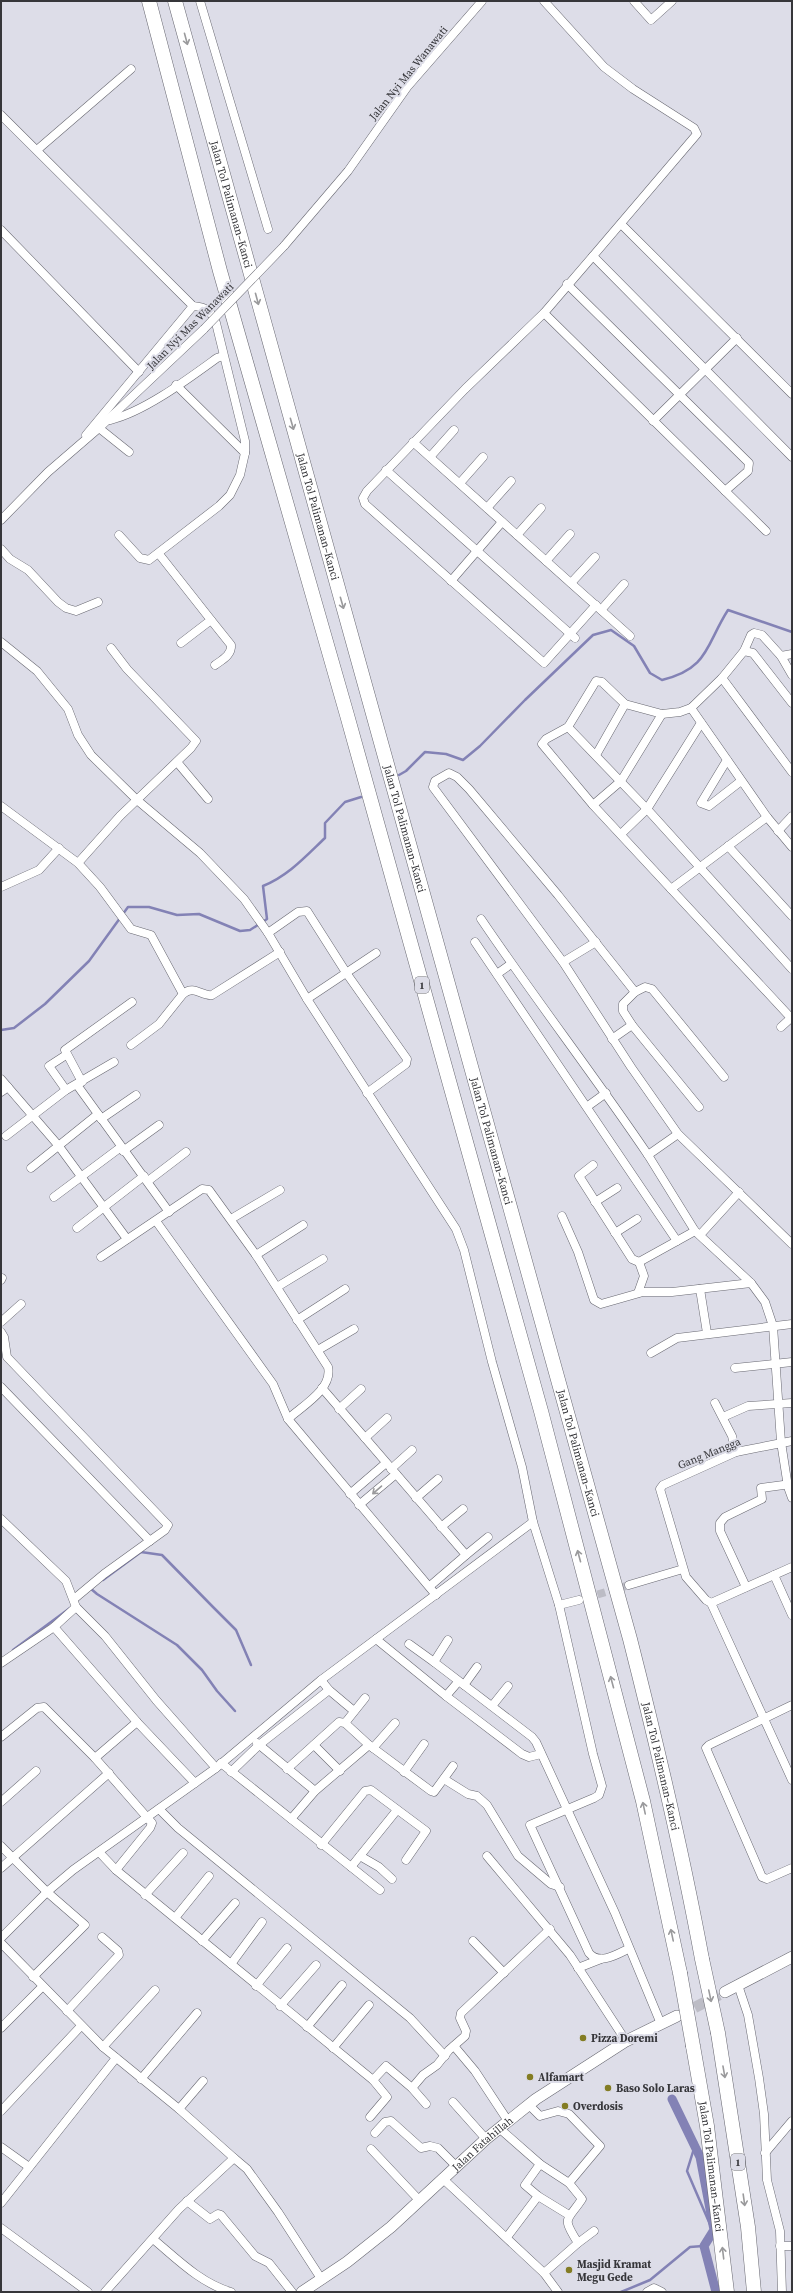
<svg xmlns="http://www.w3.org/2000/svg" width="793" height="2293" font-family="'Source Serif 4',serif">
	<rect width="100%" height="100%" fill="#dddde8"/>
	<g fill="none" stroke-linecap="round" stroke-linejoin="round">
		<!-- stream -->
		<g stroke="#8382b5" stroke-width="2.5">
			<path d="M399 775 406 771 425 752 446 754 463 760 480 746 525 700 593 635 611 630 634 646 650 673 662 680C709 669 706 644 728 610L792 632"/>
			<path d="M1 1030 14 1028 45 1004 89 961 128 907H149L177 915 199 914 240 931 250 930 267 919 263 886C288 876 305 857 325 838V823L345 802 361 797"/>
			<polyline points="103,1580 141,1552 162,1555 213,1607 236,1630 251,1665"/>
			<polyline points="90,1588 97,1594 177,1645 202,1670 217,1691 235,1711"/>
			<polyline points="13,1650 70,1608"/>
			<polyline points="621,2292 650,2280 690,2247 703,2246 712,2229 687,2171 696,2142"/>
		</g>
		<!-- canal -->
		<polyline stroke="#8382b5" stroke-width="9" points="672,2099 700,2157 714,2230 704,2246 716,2292"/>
		<!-- street-tunnel -->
		<polyline stroke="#bcbcc5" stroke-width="8" stroke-dasharray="8 4" stroke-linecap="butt" points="586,1598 629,1585"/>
		<!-- secondary-tunnel -->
		<polyline stroke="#bcbcc5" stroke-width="11" stroke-dasharray="11 5.5" stroke-linecap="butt" points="680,2015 725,1992"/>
		<!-- street casing -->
		<g stroke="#686871" stroke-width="9">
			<g id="street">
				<polyline points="200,1 268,229"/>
				<polyline points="544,1 604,67 633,89 694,128 697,134 593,256 792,457"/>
				<polyline points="634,1 651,20 672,1"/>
				<path d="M1 115 193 306C207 307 211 311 216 323L245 441V453L240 475 230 495 219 506 149 560 140 558 119 535"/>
				<polyline points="37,150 131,69"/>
				<polyline points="621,224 792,394"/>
				<polyline points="1,230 139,372"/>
				<polyline points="284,246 348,171 408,86 482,1"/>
				<polyline points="593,256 544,313 766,531"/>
				<polyline points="567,284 749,463 748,471 725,491"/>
				<polyline points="544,313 465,389 367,491 363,498 365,504 544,663 596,605"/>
				<polyline points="176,385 245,453"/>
				<path d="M110 420C144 412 188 379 217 358L223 356"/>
				<polyline points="653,421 737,338"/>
				<polyline points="99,428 129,452"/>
				<polyline points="86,435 193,306"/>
				<polyline points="413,442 630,636"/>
				<polyline points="430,457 454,430"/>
				<polyline points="386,470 575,638"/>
				<polyline points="460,483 483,457"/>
				<polyline points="487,508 511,481"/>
				<polyline points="1,520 48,472 99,428 204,329"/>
				<polyline points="517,535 541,508"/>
				<polyline points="1,549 10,559 28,570 58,602 66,608 76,611 98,602"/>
				<polyline points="159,554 211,620 181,643"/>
				<polyline points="546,561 570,534"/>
				<polyline points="451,581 502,522"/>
				<polyline points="571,583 595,557"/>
				<polyline points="601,610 624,584"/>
				<path d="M211 620 231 645C232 655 222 660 215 665"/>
				<path d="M1 642 37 671 68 709 78 735 91 755 137 800 200 853 244 899 268 933 307 999 456 1229 464 1250 492 1362 522 1467 533 1522 559 1605 593 1754 602 1786 599 1795 594 1798 530 1825 589 1953C599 1965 616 1955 628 1949"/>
				<polyline points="744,651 753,653 792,703"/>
				<polyline points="792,654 781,656 792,675"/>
				<polyline points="781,656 762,635 754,633 751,635 744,651 722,678 691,708 680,712 662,714 625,704 602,682 596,681 568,727 546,739 542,744 593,805 792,1019"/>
				<polyline points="722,678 792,772"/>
				<polyline points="691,708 767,817 792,847"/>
				<polyline points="568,727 647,809 792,969"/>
				<polyline points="596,755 625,704"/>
				<polyline points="727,760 701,803 709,806 741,781"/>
				<polyline points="177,762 208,799"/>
				<polyline points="593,805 621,781 662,714"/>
				<path d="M1 806 78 863 100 887 131 929 151 935 183 994C194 984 202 997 212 995L280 952"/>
				<polyline points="778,831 792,816"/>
				<polyline points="621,834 647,809 701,723"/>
				<polyline points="728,846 792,916"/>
				<polyline points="78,863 120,816 191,748 196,741 127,669 111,648"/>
				<polyline points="1,887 39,870 59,848"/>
				<polyline points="671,889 767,817"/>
				<path d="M481 919C535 999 594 1075 648 1155"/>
				<polyline points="268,933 298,912 307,911 347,974 407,1059 406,1064 367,1093"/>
				<polyline points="475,942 677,1241"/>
				<polyline points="563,962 596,942"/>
				<polyline points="497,974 511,964"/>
				<polyline points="635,992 558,895 469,789 457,777 449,773 435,781 433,787 563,962 631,1067 678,1134 792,1244"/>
				<polyline points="307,999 376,953"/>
				<polyline points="781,1027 792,1017"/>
				<polyline points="612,1039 632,1025"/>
				<polyline points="131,1045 159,1024 183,994"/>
				<polyline points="66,1055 49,1066 66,1090"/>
				<polyline points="1,1079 58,1145 127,1239"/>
				<polyline points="82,1082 65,1050 132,1002"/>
				<polyline points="77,1085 169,1212"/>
				<polyline points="1,1092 8,1087"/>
				<polyline points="588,1106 606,1093"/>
				<polyline points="699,1107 632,1025 623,1011 623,1004 635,992 645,987 652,989 724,1077"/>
				<polyline points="101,1119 136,1095"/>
				<polyline points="678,1134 648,1155 695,1231 751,1283 765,1302 773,1326 781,1442 788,1487 792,1498"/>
				<polyline points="6,1136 66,1090 114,1062"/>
				<polyline points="123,1151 159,1125"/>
				<polyline points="593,1165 579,1176 632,1259 639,1262 644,1276 638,1293"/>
				<polyline points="31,1168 98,1114"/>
				<polyline points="148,1181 186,1152"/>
				<polyline points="54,1197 121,1147"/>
				<polyline points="595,1202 617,1188"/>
				<polyline points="562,1216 578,1252 594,1300 601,1304 643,1292 672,1292 751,1283"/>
				<polyline points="231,1219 280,1190"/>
				<polyline points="156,1221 273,1384 288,1419 436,1595"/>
				<polyline points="77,1228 144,1176"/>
				<polyline points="615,1233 637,1219"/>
				<polyline points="700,1235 739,1192"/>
				<polyline points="256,1255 303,1225"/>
				<path d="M101 1257 202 1189 209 1190 256 1255 328 1367C333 1389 302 1406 288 1419"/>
				<polyline points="639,1262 695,1231"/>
				<polyline points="1,1280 2,1278"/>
				<polyline points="277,1287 323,1259"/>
				<polyline points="700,1289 707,1333"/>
				<polyline points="297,1320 345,1289"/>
				<polyline points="1,1322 21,1304"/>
				<polyline points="1,1332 4,1337 7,1357 168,1525 165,1530 104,1574 74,1599"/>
				<polyline points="318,1350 354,1329"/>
				<polyline points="651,1353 677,1338 792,1324"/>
				<polyline points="735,1368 792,1362"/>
				<polyline points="1,1387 150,1541"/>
				<polyline points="322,1388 466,1555 430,1586"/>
				<polyline points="715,1403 732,1436 736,1452"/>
				<polyline points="339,1409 361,1389"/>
				<polyline points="723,1417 748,1406 792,1403"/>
				<polyline points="365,1438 387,1418"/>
				<polyline points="792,1441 736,1452 663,1485 660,1489 686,1577 706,1600 711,1603 792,1780"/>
				<polyline points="391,1469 412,1450"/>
				<polyline points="350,1494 386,1463"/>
				<polyline points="416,1498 438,1479"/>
				<polyline points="359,1505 396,1474"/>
				<polyline points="1,1519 66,1581 76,1607 105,1636 156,1700 216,1768"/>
				<polyline points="441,1527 463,1509"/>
				<polyline points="466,1555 488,1537"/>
				<polyline points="774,1575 792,1615"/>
				<polyline points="629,1585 683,1569"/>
				<polyline points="746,1587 720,1531 720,1523 725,1517 762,1499 761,1488 791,1484"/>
				<polyline points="711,1603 792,1567"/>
				<polyline points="559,1605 579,1600"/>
				<polyline points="54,1627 76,1607"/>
				<polyline points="376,1639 446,1696 522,1754 529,1757 541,1754"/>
				<polyline points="448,1640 434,1662 532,1737 536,1742 615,1913 661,2024"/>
				<polyline points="409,1644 434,1662"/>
				<polyline points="1,1663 54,1627 137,1722 195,1783"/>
				<polyline points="321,1680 329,1690 354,1711"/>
				<polyline points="464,1685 477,1667"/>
				<polyline points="446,1696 458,1682"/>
				<polyline points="792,1705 709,1745 706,1748 762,1877 767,1879 792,1868"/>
				<polyline points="492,1706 508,1686"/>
				<polyline points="345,1723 365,1698"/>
				<polyline points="1,1737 37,1708 44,1707 95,1758"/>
				<polyline points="257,1743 315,1791"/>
				<polyline points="314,1745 340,1771"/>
				<polyline points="373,1748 395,1723"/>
				<polyline points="221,1763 380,1890"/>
				<polyline points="287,1769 339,1722 345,1723 369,1745"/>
				<polyline points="231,1772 259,1745 329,1690"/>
				<polyline points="404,1772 424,1744"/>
				<polyline points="444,1779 468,1794 477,1796 487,1805 518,1856 551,1884 560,1887"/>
				<polyline points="1,1802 36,1771"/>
				<polyline points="159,1809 178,1828 410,2018 445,2056"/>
				<polyline points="291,1819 315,1791 369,1745 431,1791 434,1792 453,1766"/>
				<polyline points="321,1845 365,1791 371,1790 426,1831 406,1860"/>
				<polyline points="1,1846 47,1892 85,1925 33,1977"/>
				<polyline points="99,1852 116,1870 373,2080 387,2097 370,2117"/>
				<polyline points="360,1856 379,1867 392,1879"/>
				<polyline points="487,1856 570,1955 626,2041"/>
				<polyline points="351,1867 397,1810"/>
				<polyline points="1,1868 109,1773"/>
				<polyline points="116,1870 150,1828 152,1823 95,1758 137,1722"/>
				<polyline points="145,1895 183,1853"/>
				<polyline points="175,1918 209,1876"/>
				<polyline points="1,1938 47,1892 73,1870 216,1768 321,1680 533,1522"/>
				<polyline points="202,1941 235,1903"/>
				<polyline points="473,1941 504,1973"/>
				<polyline points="1,1943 103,2047 179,2109 234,2158 179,2209 105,2292"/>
				<polyline points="231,1964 262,1922"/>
				<polyline points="578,1968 601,1959"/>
				<polyline points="738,1985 748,2015 759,2078 764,2114 767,2180 780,2231 782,2292"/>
				<polyline points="256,1986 287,1948"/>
				<polyline points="280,2006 316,1965"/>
				<polyline points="67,2011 119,1955 118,1951 102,1937"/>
				<polyline points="307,2027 342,1985"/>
				<polyline points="1,2028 42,1987"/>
				<polyline points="454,2046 475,2071 508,2121"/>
				<polyline points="103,2047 155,1990"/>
				<polyline points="333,2048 369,2005"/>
				<polyline points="141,2079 197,2013"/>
				<polyline points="373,2080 386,2066 412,2088 426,2104"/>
				<polyline points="412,2088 423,2075 437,2065 449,2050 465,2036 466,2031 460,2018 461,2013 550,1929"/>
				<polyline points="453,2102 486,2139"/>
				<polyline points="179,2109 203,2081"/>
				<polyline points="1,2111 81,2026"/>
				<polyline points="499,2128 540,2164"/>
				<polyline points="375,2133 385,2122 391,2121 421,2148 430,2146 438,2148 456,2166"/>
				<polyline points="1,2147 29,2167"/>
				<polyline points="371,2149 419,2200"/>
				<polyline points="765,2153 792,2121"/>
				<polyline points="234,2158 247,2169 278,2212 322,2280"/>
				<polyline points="442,2178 544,2273 558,2292"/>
				<polyline points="538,2196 569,2215"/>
				<polyline points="187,2201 210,2219 218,2214 221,2215 255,2256 269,2263 292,2292"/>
				<polyline points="1,2203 116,2058"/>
				<polyline points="1,2228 88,2292"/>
				<polyline points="507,2237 538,2196 525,2185 540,2164 569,2183 600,2146 569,2114 558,2111 540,2116 529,2105"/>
				<path d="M153 2239C176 2258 200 2283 231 2292"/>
				<polyline points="578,2243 594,2231"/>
				<polyline points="780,2246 792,2246"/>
				<path d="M544 2273 578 2243C561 2216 567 2222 582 2199L569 2183"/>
				<polyline points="647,2292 654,2288 662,2292"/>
			</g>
		</g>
		<!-- secondary casing -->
		<g stroke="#686871" stroke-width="12">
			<g id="secondary">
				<polyline points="725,1992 792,1957"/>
				<path id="s1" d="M302 2292 347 2262 391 2227 486 2139 536 2099 626 2041 677 2016"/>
			</g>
		</g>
		<!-- highway casing -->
		<g stroke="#686871" stroke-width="15">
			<g id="highway">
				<polyline points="149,1 220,271 347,715 541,1411 643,1801 680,1973"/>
				<path id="s2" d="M175 1 630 1639C657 1745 682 1851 702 1959"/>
				<polyline points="718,2033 748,2227 754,2292"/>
				<path id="s3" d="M693 2046 707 2126 727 2292"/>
			</g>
		</g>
		<!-- street -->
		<use href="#street" stroke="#fff" stroke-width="8"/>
		<!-- secondary -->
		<use href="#secondary" stroke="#fff" stroke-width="11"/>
		<!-- highway -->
		<use href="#highway" stroke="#fff" stroke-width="14"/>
		<!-- street-bridge casing -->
		<g stroke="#686871" stroke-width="9" stroke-linecap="butt">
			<polyline id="street-bridge" points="204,329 284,246"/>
		</g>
		<!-- highway-bridge casing -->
		<g stroke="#686871" stroke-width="15" stroke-linecap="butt">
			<g id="highway-bridge">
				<polyline points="702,1959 718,2033"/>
				<polyline points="680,1973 693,2046"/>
			</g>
		</g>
		<!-- street-bridge -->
		<use href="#street-bridge" stroke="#fff" stroke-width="8"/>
		<!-- highway-bridge -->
		<use href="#highway-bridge" stroke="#fff" stroke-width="14"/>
	</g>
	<!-- one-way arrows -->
	<defs><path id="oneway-shaft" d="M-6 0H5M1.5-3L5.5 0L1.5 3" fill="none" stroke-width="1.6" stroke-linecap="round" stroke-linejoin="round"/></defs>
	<g stroke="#9a9a9c">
		<use href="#oneway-shaft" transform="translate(186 39) rotate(75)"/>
		<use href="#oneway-shaft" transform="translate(257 299) rotate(75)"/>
		<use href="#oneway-shaft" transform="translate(292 424) rotate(74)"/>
		<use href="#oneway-shaft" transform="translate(342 603) rotate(74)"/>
		<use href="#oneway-shaft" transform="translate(377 1490) rotate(139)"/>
		<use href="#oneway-shaft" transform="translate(579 1556) rotate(-105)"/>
		<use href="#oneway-shaft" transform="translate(612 1682) rotate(-105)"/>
		<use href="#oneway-shaft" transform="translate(644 1808) rotate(-102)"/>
		<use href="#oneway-shaft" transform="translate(672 1935) rotate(-102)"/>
		<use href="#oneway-shaft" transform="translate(710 1996) rotate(78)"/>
		<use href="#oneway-shaft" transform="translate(724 2072) rotate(80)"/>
		<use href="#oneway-shaft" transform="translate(744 2200) rotate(82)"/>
		<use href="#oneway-shaft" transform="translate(723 2253) rotate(-97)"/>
	</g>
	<!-- markers -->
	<g fill="#837c23" stroke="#dddde8" stroke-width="1.5">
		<circle cx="583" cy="2038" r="4"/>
		<circle cx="530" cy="2077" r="4"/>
		<circle cx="608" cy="2088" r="4"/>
		<circle cx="565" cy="2106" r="4"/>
		<circle cx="569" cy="2270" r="4"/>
	</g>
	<g text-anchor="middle" stroke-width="4" stroke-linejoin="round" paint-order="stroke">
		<!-- shield labels -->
		<g fill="#dddde8" stroke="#68686e" stroke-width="1">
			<rect x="415" y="977" width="14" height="16" rx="3"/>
			<rect x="731" y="2154" width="14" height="16" rx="3"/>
		</g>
		<g font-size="10" font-weight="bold" fill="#36363a">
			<text x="422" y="989">1</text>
			<text x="738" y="2166">1</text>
		</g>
		<!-- street labels -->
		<g font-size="11" fill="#36363a" stroke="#dddde8">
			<text transform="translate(408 73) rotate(-51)" y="4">Jalan Nyi Mas Wanawati</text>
			<text dy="4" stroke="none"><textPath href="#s2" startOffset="211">Jalan Tol Palimanan–Kanci</textPath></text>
			<text transform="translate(190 326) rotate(-45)" y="4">Jalan Nyi Mas Wanawati</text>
			<text dy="4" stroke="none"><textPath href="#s2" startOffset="535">Jalan Tol Palimanan–Kanci</textPath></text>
			<text dy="4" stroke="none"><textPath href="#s2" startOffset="859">Jalan Tol Palimanan–Kanci</textPath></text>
			<text dy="4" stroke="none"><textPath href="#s2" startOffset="1183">Jalan Tol Palimanan–Kanci</textPath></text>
			<text dy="4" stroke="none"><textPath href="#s2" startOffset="1507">Jalan Tol Palimanan–Kanci</textPath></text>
			<text transform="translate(709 1453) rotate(-22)" y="4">Gang Mangga</text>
			<text dy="4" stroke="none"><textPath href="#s2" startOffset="1831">Jalan Tol Palimanan–Kanci</textPath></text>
			<text dy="4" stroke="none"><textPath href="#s1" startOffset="234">Jalan Fatahillah</textPath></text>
			<text dy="4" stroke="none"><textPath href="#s3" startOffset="122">Jalan Tol Palimanan–Kanci</textPath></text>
		</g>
		<!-- poi labels -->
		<g font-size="11" font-weight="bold" fill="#36363a" stroke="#dddde8" text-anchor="start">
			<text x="591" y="2042">Pizza Doremi</text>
			<text x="538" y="2081">Alfamart</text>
			<text x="616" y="2092">Baso Solo Laras</text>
			<text x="573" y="2110">Overdosis</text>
			<text x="577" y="2268">Masjid Kramat<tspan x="577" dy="13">Megu Gede</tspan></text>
		</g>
	</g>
	<!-- border -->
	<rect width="793" height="2293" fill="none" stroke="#36363a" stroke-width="4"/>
</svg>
